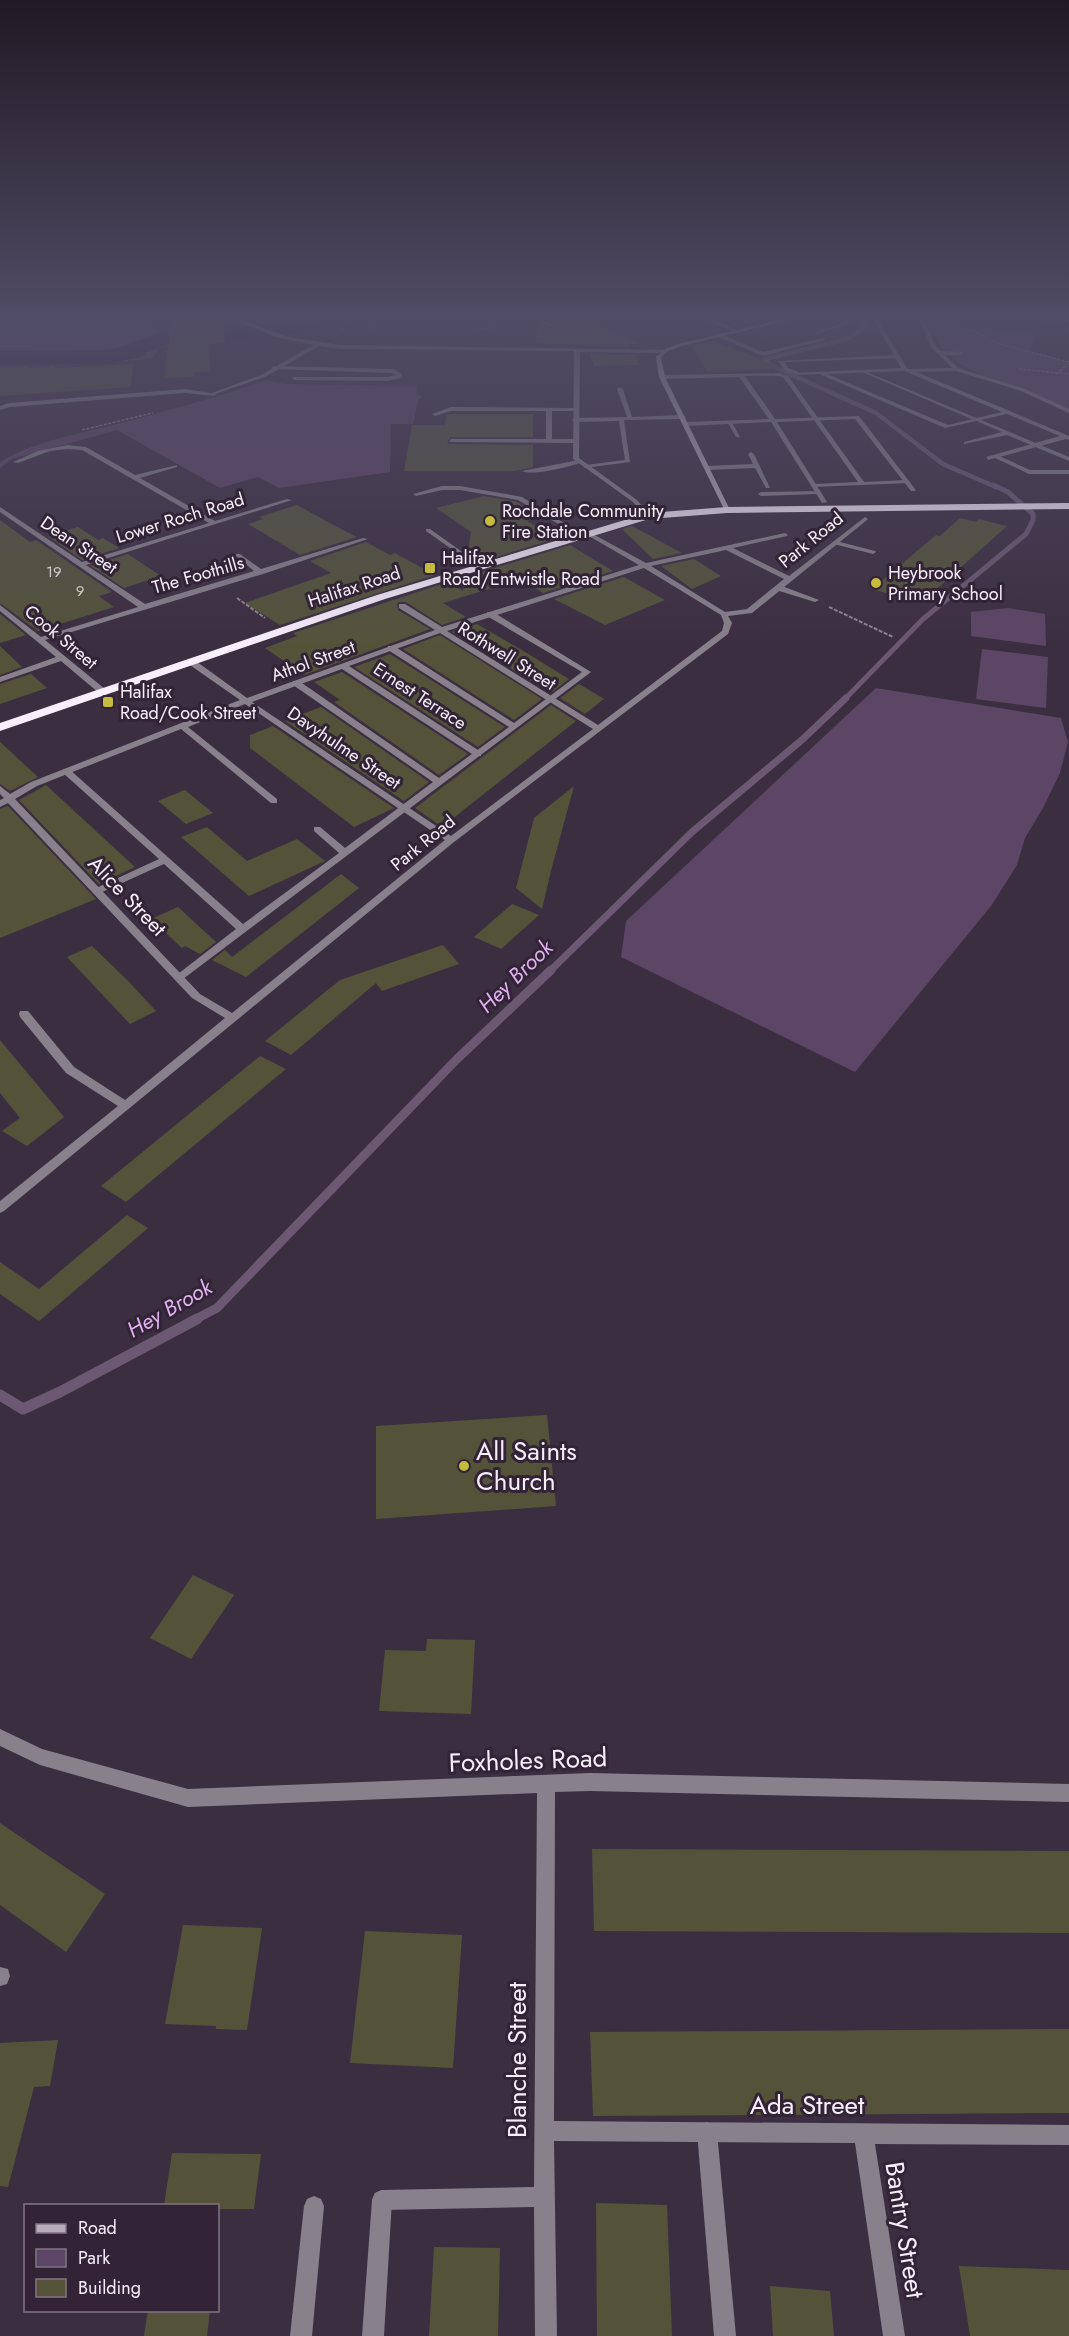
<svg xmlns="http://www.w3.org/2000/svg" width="1069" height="2336" font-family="Jost,sans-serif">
	<rect width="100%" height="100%" fill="#3c2e41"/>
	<!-- green -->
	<g fill="#5d4565">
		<path d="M0 320 88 322 145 320 157 335C109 357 52 355 0 356Z"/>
		<polygon points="926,320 951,320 968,328 1035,332 1031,351 1069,362 1069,409 1026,390 982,375 958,363 943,350"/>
		<path d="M262 338 176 344 159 348 154 357 133 361 0 366V362L137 359 147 355V351C170 335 233 339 262 338Z"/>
		<path d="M267 380 285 384 417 386 416 395 422 396 418 401 413 424H391L390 472 279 488 258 477 220 488 117 430 12 459 0 468V462C35 441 78 434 117 424 168 411 218 397 267 380Z"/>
		<polygon points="1008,608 1045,614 1046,646 971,636 971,612"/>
		<polygon points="982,649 1048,657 1046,708 976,699"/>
		<polygon points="876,688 1061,718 1068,742 1060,773 1043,808 1025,838 1017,865 991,906 855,1072 621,957 626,921"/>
	</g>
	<!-- water -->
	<path fill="#311739" stroke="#6c5873" stroke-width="1.5" d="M312 320H332C306 325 295 339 267 327L300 324Z"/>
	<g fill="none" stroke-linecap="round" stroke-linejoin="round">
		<!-- stream-far4 -->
		<polyline stroke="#6c5873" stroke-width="4.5" points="863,320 866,326 849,338 840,341 765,359 770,365 876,413 943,464 996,487"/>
		<!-- stream-far3 -->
		<polyline stroke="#6c5873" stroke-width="5" points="844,700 922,620 1026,534 1033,520 1033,514 1008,492 993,485"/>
		<!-- stream-far2 -->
		<polyline stroke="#6c5873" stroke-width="7" points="549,972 692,832 803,739 846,698"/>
		<!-- stream-far1 -->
		<polyline stroke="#6c5873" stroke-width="9" points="194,1320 217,1308 456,1060 551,970"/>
		<!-- stream -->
		<polyline stroke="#6c5873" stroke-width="11" points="0,1395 23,1409 60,1392 197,1319"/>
		<!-- river -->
		<polygon fill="#311739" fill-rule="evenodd" points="295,320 334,320 331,325 277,338 165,345 131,359 105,364 0,365 0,351 105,350 118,348 161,332 277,324"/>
	</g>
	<!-- building -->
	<g fill="#54533a">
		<polygon points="185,320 222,320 225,341 208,345 211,371 196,372 193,377 164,378 171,323"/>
		<polygon points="549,320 585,320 640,344 629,344 631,347 536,343 538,322 550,329 557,327"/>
		<polygon points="713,341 779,367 780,369 707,371 691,346"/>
		<polygon points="590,354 635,355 640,365 594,366"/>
		<polygon points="133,364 131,387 0,396 0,367 29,366 29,368 54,366 55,368"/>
		<polygon points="450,414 533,414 533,437 451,437 447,442 449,444 533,445 533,467 515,471 404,471 412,425 445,425 446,415"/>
		<polygon points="484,496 517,502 542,517 527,521 557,538 480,562 468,553 471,532 436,508"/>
		<polygon points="297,505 326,521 357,537 300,555 248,524 263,519 259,517"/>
		<polygon points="960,518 976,522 979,519 1007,526 921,603 872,589 936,535 940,536"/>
		<polygon points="0,520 30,542 36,540 112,592 99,596 114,607 38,631 0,603"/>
		<polygon points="632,526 682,553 653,559 622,529"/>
		<polygon points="78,527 98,540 103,538 119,548 82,560 48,536"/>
		<polygon points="366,542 390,555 395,553 435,575 280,625 245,603 331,573 310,561"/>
		<polygon points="570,545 613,571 543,593 521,579 443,603 466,617 442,625 406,602 399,602 397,604 398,610 430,629 304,675 265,648 297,636 293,633 448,582 463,591 465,577"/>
		<polygon points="128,554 161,576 124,588 91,566"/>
		<polygon points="694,559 721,576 692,589 661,566"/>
		<polygon points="624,577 665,600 605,625 554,599"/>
		<polygon points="0,614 26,635 0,643"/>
		<polygon points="477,624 520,649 569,679 551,693 452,632"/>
		<polygon points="440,635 542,699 514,720 403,649"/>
		<polygon points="0,646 22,667 0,675"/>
		<polygon points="390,654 505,727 478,747 354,667"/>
		<polygon points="342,672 468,754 439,775 334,702 340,700 314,682"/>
		<polygon points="31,674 47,688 0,704 0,684"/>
		<polygon points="579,684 604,699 585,714 560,698"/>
		<polygon points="551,705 576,721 442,827 415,808"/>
		<polygon points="321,707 429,782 404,801 285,721"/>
		<polygon points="273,726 394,808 354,827 250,748 250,735"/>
		<polygon points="0,742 38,777 10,791 0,784"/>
		<polygon points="46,785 135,867 99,884 19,800"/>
		<polygon points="574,786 551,871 542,909 516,888 534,818"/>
		<polygon points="185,790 191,795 213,813 186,824 158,801"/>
		<polygon points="8,806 96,899 0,938 0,809"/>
		<polygon points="207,827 247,861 297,839 325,861 249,896 181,837"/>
		<polygon points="341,874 359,888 246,977 212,960 225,950 232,957"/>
		<polygon points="512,904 539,915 501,949 474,937"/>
		<polygon points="178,907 216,942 200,954 185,946 182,948 151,919"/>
		<polygon points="443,945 459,964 382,991 376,983 291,1055 265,1041 340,980"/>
		<polygon points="92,946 129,982 156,1011 130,1024 67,957"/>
		<polygon points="0,1040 64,1117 27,1146 2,1131 20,1118 0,1093"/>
		<polygon points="260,1056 286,1069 126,1202 101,1186"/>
		<polygon points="127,1215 148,1228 39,1321 0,1294 0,1262 39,1289"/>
		<polygon points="547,1415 556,1506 376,1519 376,1426"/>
		<polygon points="193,1575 234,1595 191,1659 150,1638"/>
		<polygon points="427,1639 475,1640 471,1714 379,1711 385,1650 426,1651"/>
		<polygon points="0,1823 105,1894 66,1952 0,1905"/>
		<polygon points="592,1849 1069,1851 1069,1933 594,1931"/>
		<polygon points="183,1925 262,1928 247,2030 216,2029 216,2026 165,2024"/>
		<polygon points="365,1931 462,1935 453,2068 350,2063"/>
		<polygon points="1069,2029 1069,2113 593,2116 590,2032"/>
		<polygon points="58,2040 50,2086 34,2087 8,2187 0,2186 0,2043"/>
		<polygon points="172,2153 261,2154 254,2209 218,2209 218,2205 164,2205"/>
		<polygon points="596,2203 667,2205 672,2336 597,2336"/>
		<polygon points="434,2247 500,2248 498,2336 429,2336"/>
		<polygon points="959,2266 1069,2270 1069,2336 970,2336"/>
		<polygon points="770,2286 830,2291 834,2336 773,2336"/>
		<polygon points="148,2310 210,2310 207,2336 144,2336"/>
	</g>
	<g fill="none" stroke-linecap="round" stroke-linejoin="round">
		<!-- path-far1 -->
		<g stroke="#908494" stroke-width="1.5" stroke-dasharray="3 1.5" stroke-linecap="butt">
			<polyline points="37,320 92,320"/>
			<polyline points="479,320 495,329"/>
			<polyline points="371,329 366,326 376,320"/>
			<polyline points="968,329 999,344 1069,362"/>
			<polyline points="476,330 491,328"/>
			<polyline points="343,331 341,326 353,320"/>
			<polyline points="1019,369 1069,374"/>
			<polyline points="1056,374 1069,363"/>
			<polyline points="82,430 153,413"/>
		</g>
		<!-- path -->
		<g stroke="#908494" stroke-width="2" stroke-dasharray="4 1.5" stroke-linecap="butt">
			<polyline points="237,598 265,618"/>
			<polyline points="829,607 893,637"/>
		</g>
		<!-- lane -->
		<g fill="#88818b" fill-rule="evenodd">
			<polygon points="841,320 847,320 851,323 817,334 814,332 845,323"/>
			<polygon points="920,320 924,320 936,346 941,351 964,352 962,355 945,355 958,368 1025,389 1069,409 1069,413 1021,391 956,371 906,372 908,369 952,368 931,347"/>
			<polygon points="898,355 900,358 785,362 788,368 799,372 797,375 784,370 778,361"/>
			<polygon points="273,366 393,369 402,374 400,378 387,381 294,380 292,377 387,377 396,375 392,373 271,369"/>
			<polygon points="862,370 1069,457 1069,461 1007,435 964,444 964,442 1002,432 862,372"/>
			<polygon points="777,373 788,376 864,482 907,480 910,482 909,483 812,487 811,486 814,484 858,482 784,378 777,375"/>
			<polygon points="620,387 623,389 632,417 683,415 686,417 683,419 624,420 630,462 584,468 586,465 625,460 619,421 575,422 572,420 575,418 627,417 617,389"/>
			<polygon points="185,389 217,394 214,396 185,393 10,407 0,410 0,406 9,403"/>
			<polygon points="451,407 577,408 575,411 552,411 552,439 576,439 579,441 576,443 449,442 451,439 546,439 546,411 451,411 435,416 432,414"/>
			<polygon points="727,421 731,421 740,437 736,437"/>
			<polygon points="751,452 754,454 770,488 766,488 755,468 707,470 704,468 707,466 753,464 748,454"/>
			<polygon points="993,455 997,455 1030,470 1069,470 1069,474 1029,474 993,457"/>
			<path d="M579 460 581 463C566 467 535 476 522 471Z"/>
			<polygon points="442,486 460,486 522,497 585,536 580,537 518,500 460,490 442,490 416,496 413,494"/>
			<polygon points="819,491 820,492 817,494 761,496 758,494 761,492"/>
			<polygon points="426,529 430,529 482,566 477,567 426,531"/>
			<polygon points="836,541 875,551 876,552 873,554 834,544 833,543"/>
			<polygon points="776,586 782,586 819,600 815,602 776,590"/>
			<polygon points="487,612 493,612 591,672 183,979 175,979 174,977 236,929 164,864 100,893 94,893 94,889 159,859 63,773 63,769 69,769 243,924 339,853 314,831 314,827 320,827 345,848 433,782 293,685 293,681 299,681 439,778 509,727 388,650 388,646 394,646 514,723 582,672 487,616"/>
			<polygon points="707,2122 714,2125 717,2132 736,2336 714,2336 697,2132 700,2125"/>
			<polygon points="382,2190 389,2193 392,2200 384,2336 362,2336 372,2200 375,2193"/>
		</g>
		<!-- street -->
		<g fill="#88818b" fill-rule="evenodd">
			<polygon points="235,320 241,320 288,337 340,345 666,350 664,353 580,352 579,458 637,500 651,516 646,517 633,502 573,459 574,351 340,349 319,346 265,377 212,395 212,393 261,375 313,345 273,336"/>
			<polygon points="538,320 544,320 555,326 551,327"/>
			<polygon points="707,320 714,320 740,331 735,332"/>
			<path d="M874 320H878L907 368 1069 436V440L1066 439 988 460 986 457 1060 436 1007 414 945 428 819 374 797 375 794 373 901 368ZM904 371 1002 412 948 425 827 374Z"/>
			<polygon points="954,320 958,320 955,323 953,322"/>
			<polygon points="1041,320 1069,320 1069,322 1043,321"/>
			<polygon points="718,333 763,352 823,338 826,340 763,356 716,336"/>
			<polygon points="781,373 779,376 745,376 775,419 859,416 915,489 915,491 911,491 855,419 777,422 827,502 822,503 771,422 686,426 683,424 686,422 769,419 739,377 662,379 659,377 662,375"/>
			<polygon points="67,445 86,447 135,475 177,465 177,467 140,478 215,521 287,499 292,500 86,565 145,604 254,571 236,556 236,554 240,554 261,569 363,538 368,539 263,574 45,640 105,689 105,693 99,693 61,661 0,682 0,677 56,657 0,611 0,605 41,637 138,607 0,512 0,507 82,562 209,523 82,450 67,449 50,451 18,463 13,462 38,451"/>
			<path d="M865 517 868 519 867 520 752 613 728 616 732 623 728 634 454 842 4 1211 0 1213V1201L118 1106 66 1073 20 1017 19 1014 20 1011H28L74 1067 125 1100 225 1018 192 998 8 803 0 807V800L4 798 0 794V786L10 794 31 782 240 700 187 663V659H193L247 698 435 630 399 608V604H405L442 627 639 565 587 535V533H591L646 563 785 533 788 535 787 536 733 548 789 576ZM726 550 784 579 747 609 725 612 651 566ZM644 568 721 615 724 623 722 631 598 725 447 631ZM440 633 593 729 451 836 252 702 342 669 475 756H481V752L349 666ZM245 704 445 840 232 1013 200 994 15 799 37 786 181 729 271 803H277V799L188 727Z"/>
			<polygon points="0,1729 42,1749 188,1789 590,1773 1069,1784 1069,1802 590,1791 555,1792 554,2121 1069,2125 1069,2145 875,2144 905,2336 883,2336 855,2143 554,2141 557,2336 535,2336 534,2207 382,2210 375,2207 372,2200 375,2193 382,2190 534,2187 537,1793 188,1807 40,1765 0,1746"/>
			<polygon points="0,1967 8,1969 10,1976 7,1984 0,1986"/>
			<polygon points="314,2196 321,2199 324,2206 312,2336 290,2336 304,2206 307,2199"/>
		</g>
		<!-- secondary -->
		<polygon fill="#b8acbc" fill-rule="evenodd" points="780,320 789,320 682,346 668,351 661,357 665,377 730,510 725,511 659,377 656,357 665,349 678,344"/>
		<!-- highway -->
		<polygon fill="#faeffe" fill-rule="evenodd" points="1069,503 1069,509 727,513 649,519 385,599 0,731 0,723 377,595 648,513 727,507"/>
	</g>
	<!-- sky -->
	<linearGradient id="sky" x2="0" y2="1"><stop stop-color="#211924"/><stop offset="0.49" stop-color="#504c65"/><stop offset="1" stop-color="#504c65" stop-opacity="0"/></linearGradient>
	<rect width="1069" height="647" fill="url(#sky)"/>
	<!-- markers -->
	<g fill="#c5bc3d" stroke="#322436" stroke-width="2">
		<circle cx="490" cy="521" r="6"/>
		<rect x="424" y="562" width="12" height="12" rx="3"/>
		<circle cx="876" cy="583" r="6"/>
		<rect x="102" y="696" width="12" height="12" rx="3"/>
		<circle cx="464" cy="1466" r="6"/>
	</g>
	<g text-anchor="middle" stroke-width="6" stroke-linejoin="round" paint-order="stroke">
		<!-- far-number labels -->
		<g font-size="15" fill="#cec7ca">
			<text x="54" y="577">19</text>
			<text x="80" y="596">9</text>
		</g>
		<!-- far-poi labels -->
		<g font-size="18" fill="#f7eefa" stroke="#322436" text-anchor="start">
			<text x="502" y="517">Rochdale Community<tspan x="502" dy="21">Fire Station</tspan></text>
			<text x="442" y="564">Halifax<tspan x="442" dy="21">Road/Entwistle Road</tspan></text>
			<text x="888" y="579">Heybrook<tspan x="888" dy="21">Primary School</tspan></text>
			<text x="120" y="698">Halifax<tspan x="120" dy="21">Road/Cook Street</tspan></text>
		</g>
		<!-- far-street labels -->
		<g font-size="18" fill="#f7eefa" stroke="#322436">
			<text transform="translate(180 518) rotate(-17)" y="6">Lower Roch Road</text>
			<text transform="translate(811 540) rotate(-39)" y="6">Park Road</text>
			<text transform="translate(79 545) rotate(34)" y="6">Dean Street</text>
			<text transform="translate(198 575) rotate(-16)" y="6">The Foothills</text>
			<text transform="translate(354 587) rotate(-18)" y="6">Halifax Road</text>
			<text transform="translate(61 637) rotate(40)" y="6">Cook Street</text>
			<text transform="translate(507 656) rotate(32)" y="6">Rothwell Street</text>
			<text transform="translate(313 661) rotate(-20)" y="6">Athol Street</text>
			<text transform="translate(420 696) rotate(33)" y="6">Ernest Terrace</text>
			<text transform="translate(344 748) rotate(34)" y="6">Davyhulme Street</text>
			<text transform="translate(423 843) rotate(-39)" y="6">Park Road</text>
		</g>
		<!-- street labels -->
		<g font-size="21" fill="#f7eefa" stroke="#322436">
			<text transform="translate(127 896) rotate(46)" y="7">Alice Street</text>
		</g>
		<!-- water labels -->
		<g font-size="22" font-style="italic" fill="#e0b1ef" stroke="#322436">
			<text transform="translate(515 976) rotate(-44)" y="8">Hey Brook</text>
			<text transform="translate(169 1308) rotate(-30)" y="8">Hey Brook</text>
		</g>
		<!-- near-poi labels -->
		<g font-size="26" fill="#f7eefa" stroke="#322436" text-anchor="start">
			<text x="476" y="1460">All Saints<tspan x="476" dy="30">Church</tspan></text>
		</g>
		<!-- near-street labels -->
		<g font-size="26" fill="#f7eefa" stroke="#322436">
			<text transform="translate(528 1760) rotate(-2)" y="9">Foxholes Road</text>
			<text transform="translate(517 2060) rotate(-90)" y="9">Blanche Street</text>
			<text x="807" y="2114">Ada Street</text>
			<text transform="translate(905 2230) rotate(81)" y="9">Bantry Street</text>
		</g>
	</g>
	<!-- legend -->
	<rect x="24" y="2204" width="195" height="108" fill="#322436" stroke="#817584" stroke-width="1.5"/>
	<rect x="36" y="2224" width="30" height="9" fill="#b8acbc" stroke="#817584" stroke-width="1.5"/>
	<text x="78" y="2234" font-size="18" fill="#f7eefa">Road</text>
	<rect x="36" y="2249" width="30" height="18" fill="#5d4565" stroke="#817584" stroke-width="1.5"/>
	<text x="78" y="2264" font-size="18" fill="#f7eefa">Park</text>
	<rect x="36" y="2279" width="30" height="18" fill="#54533a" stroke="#817584" stroke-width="1.5"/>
	<text x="78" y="2294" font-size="18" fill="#f7eefa">Building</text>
</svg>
